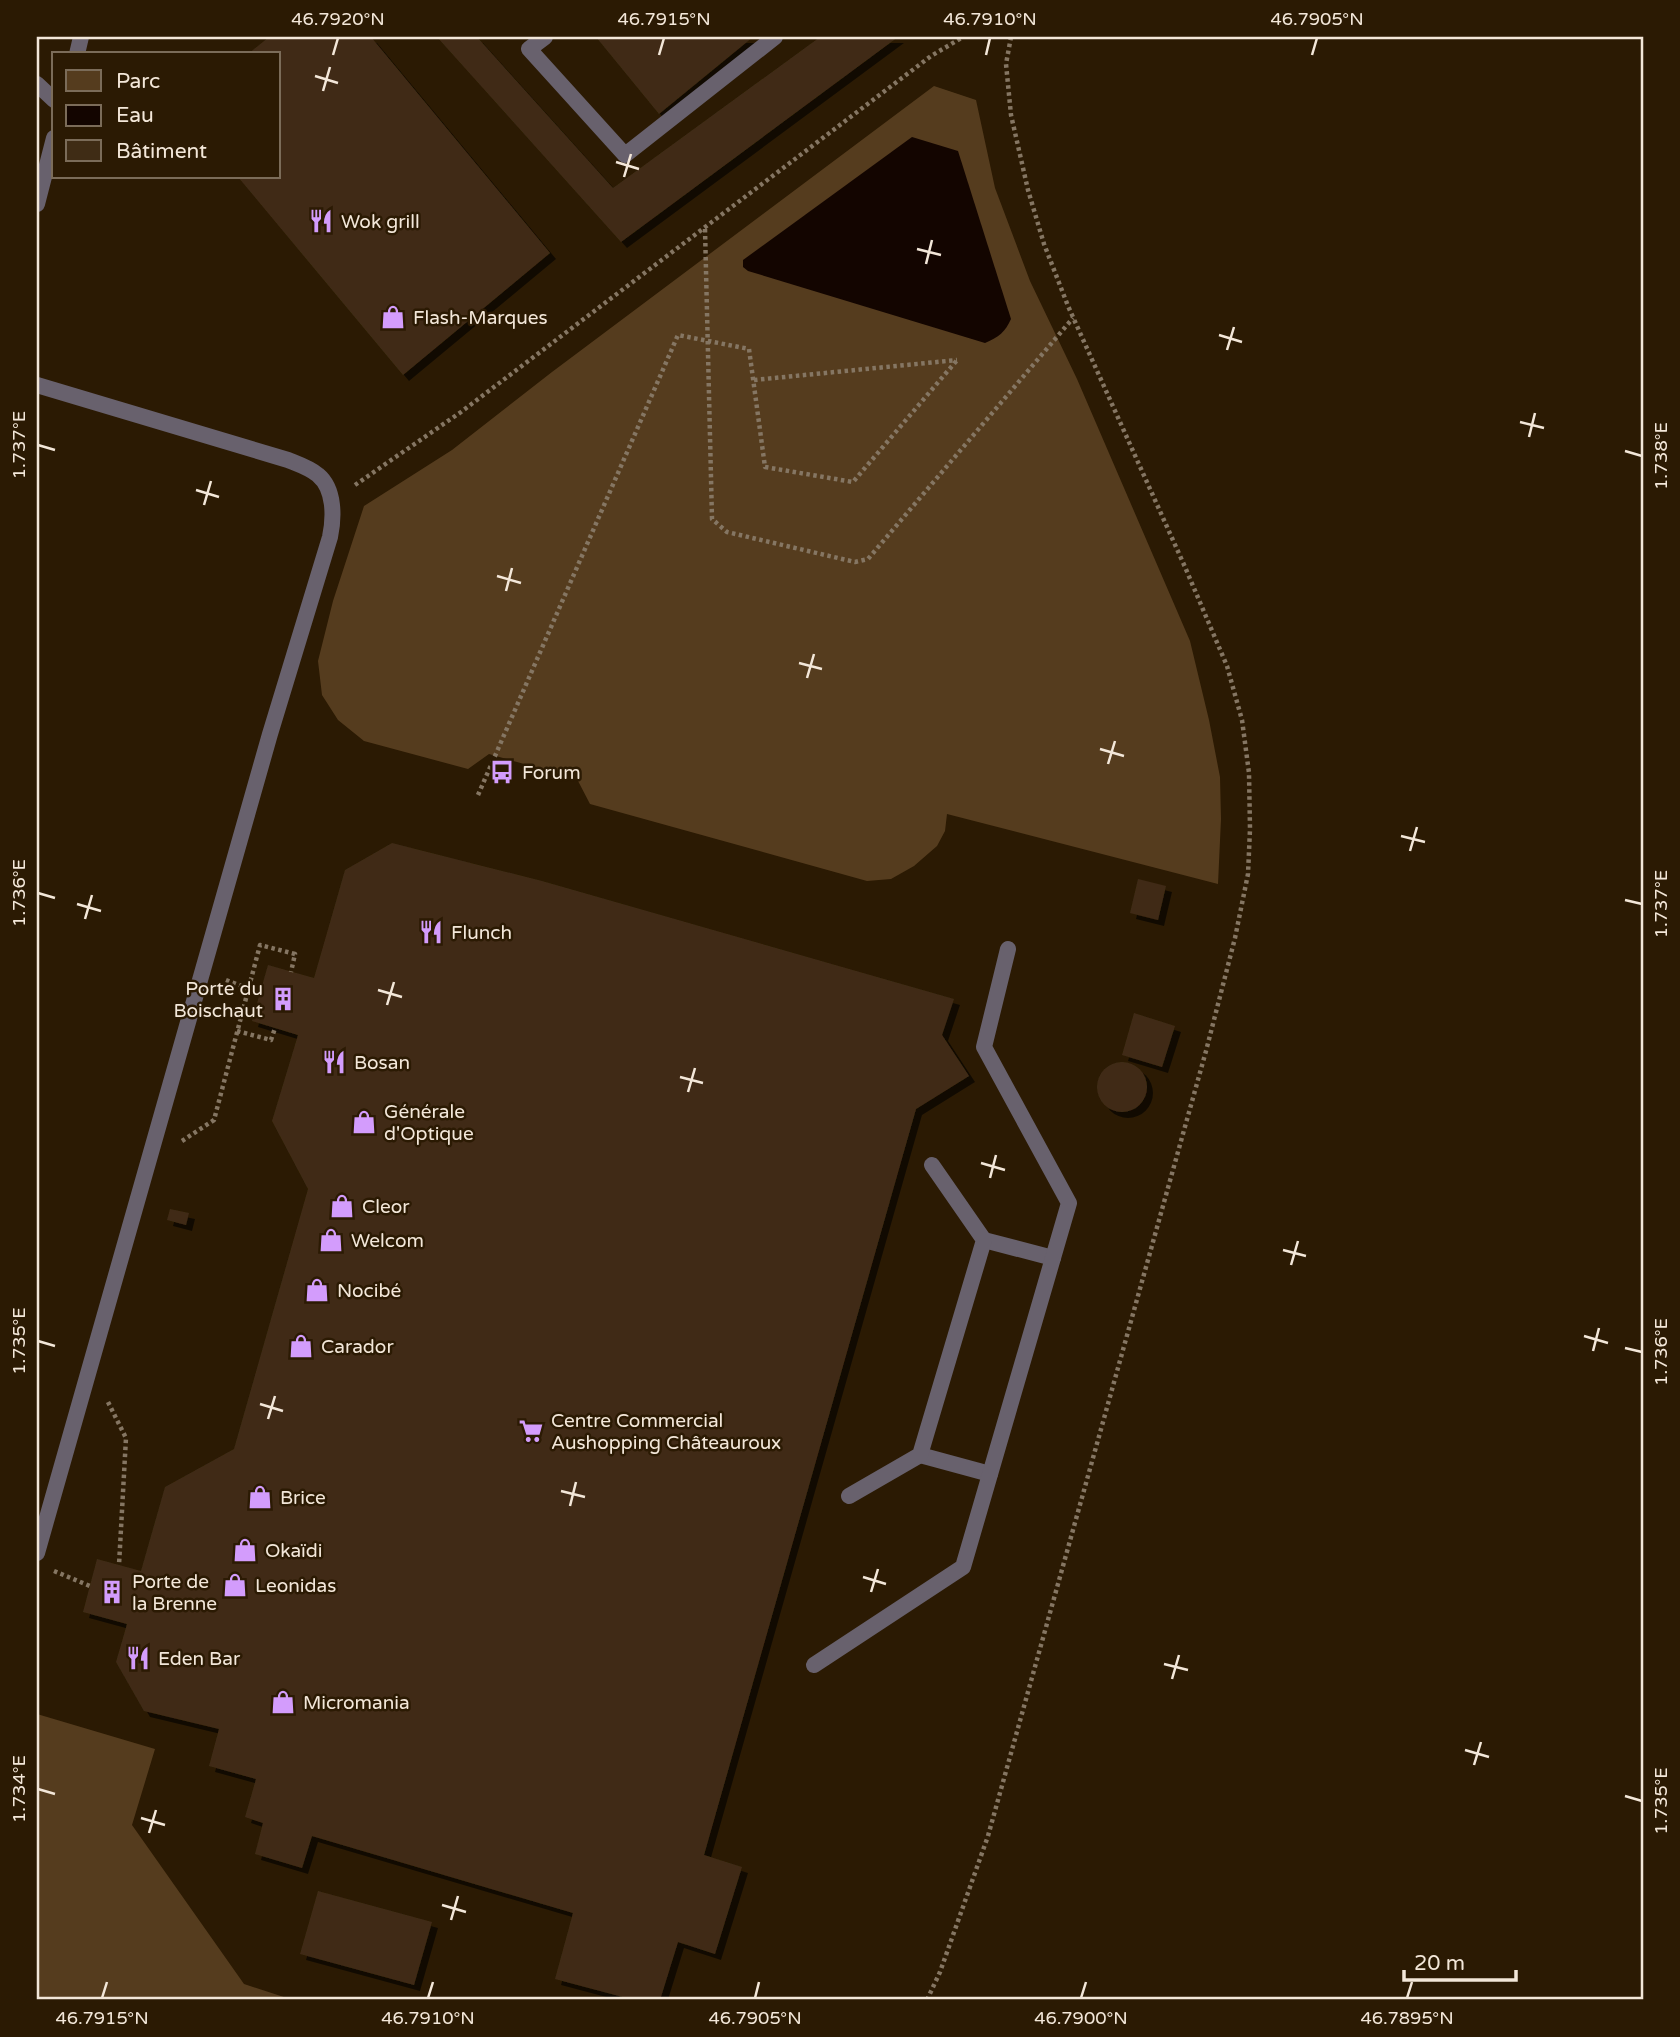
<svg xmlns="http://www.w3.org/2000/svg" width="1680" height="2037" font-family="'Varela Round',sans-serif">
	<defs>
		<filter id="shadow"><feDropShadow dx="6" dy="6" stdDeviation="0" flood-color="#0009"/></filter>
	</defs>
	<rect width="100%" height="100%" fill="#2b1a03"/>
	<!-- green -->
	<g fill="#553c1e">
		<polygon points="934,86 976,100 995,188 1030,281 1077,379 1190,641 1209,720 1220,777 1221,819 1218,884 947,814 945,831 937,846 914,866 891,879 867,881 590,804 577,779 489,754 468,769 364,741 338,720 322,695 318,661 333,601 364,506 452,450 552,372"/>
		<polygon points="37,1714 155,1749 132,1825 244,1984 293,2000 37,2000"/>
	</g>
	<!-- water -->
	<path fill="#130500" d="M912 137 958 151 1011 319C1005 332 999 337 985 343L748 271 743 267V260Z"/>
	<!-- building -->
	<g fill="#3f2c15" filter="url(#shadow)">
		<polygon points="269,37 371,37 550,253 403,375 238,177 278,177 278,54 248,54"/>
		<polygon points="437,37 477,37 613,188 820,37 898,37 621,242"/>
		<polygon points="596,37 753,37 659,114"/>
		<polygon points="392,843 542,881 954,999 942,1035 969,1076 916,1109 704,1855 742,1867 715,1954 678,1942 660,2000 634,2000 555,1979 573,1913 312,1836 302,1868 255,1854 263,1823 245,1817 256,1779 209,1766 219,1729 144,1711 116,1662 127,1624 83,1612 97,1559 141,1571 165,1487 234,1449 308,1189 272,1121 298,1035 252,1021 268,965 314,978 345,870"/>
		<polygon points="1138,879 1166,886 1158,920 1130,913"/>
		<polygon points="1134,1013 1175,1026 1162,1067 1122,1055"/>
		<circle cx="1122" cy="1087" r="25"/>
		<polygon points="170,1209 189,1213 186,1225 167,1220"/>
		<polygon points="318,1891 432,1922 414,1985 300,1954"/>
	</g>
	<g fill="none" stroke-linecap="round" stroke-linejoin="round">
		<!-- path -->
		<g stroke="#857663" stroke-width="4.5" stroke-dasharray="3.5 3.5" stroke-linecap="butt">
			<polyline points="705,229 712,519 727,532 855,562 868,559 1073,318"/>
			<polyline points="754,380 957,360"/>
			<polyline points="355,485 461,412 931,56 963,37"/>
			<polyline points="478,795 678,335 749,349 765,467 853,482 958,359"/>
			<polyline points="226,980 260,993"/>
			<polyline points="237,1031 271,1040 275,1028"/>
			<polyline points="182,1141 214,1120 260,945 295,954 291,972"/>
			<polyline points="108,1402 126,1438 119,1565"/>
			<polyline points="54,1571 90,1586"/>
			<polyline points="927,2000 940,1972 988,1836 1206,1051 1235,938 1248,874 1250,829 1249,773 1242,720 1227,666 1185,567 1068,306 1044,244 1028,190 1011,115 1006,64 1011,37"/>
		</g>
		<!-- service -->
		<g stroke="#68616d" stroke-width="16">
			<polyline points="545,37 529,49 625,155 775,37"/>
			<polyline points="77,54 81,37"/>
			<polyline points="37,84 54,100"/>
			<polyline points="37,204 54,138"/>
			<path d="M37 385 288 460C298 464 310 468 318 475 335 489 334 518 330 537L270 734 37 1553"/>
			<polyline points="984,1240 1053,1258"/>
			<polyline points="920,1455 990,1474"/>
			<polyline points="849,1496 920,1455 984,1240 932,1165"/>
			<polyline points="814,1665 963,1567 1069,1203 984,1047 1008,949"/>
		</g>
	</g>
	<!-- ticks -->
	<path fill="none" stroke="#f3e7d9" stroke-width="2.5" d="M333 55 338 38M659 55 664 38M986 55 990 38M1312 55 1317 38M315 76 338 83M323 91 330 67M616 162 639 169M624 177 631 154M917 249 941 255M926 264 932 240M1219 335 1242 342M1227 350 1234 327M1520 422 1544 428M1529 437 1535 413M38 445 55 450M1625 451 1642 456M196 490 219 497M204 505 211 481M497 576 521 583M506 591 512 568M799 663 822 669M807 678 814 654M1100 749 1124 756M1108 764 1115 741M1401 836 1425 842M1410 851 1417 827M38 893 55 898M1625 900 1642 904M77 904 101 911M85 919 92 895M378 990 402 997M387 1005 394 982M680 1077 703 1083M688 1092 695 1068M981 1163 1005 1170M990 1178 996 1155M1283 1250 1306 1256M1291 1265 1298 1241M1584 1336 1608 1343M38 1341 55 1346M1625 1348 1642 1352M1593 1351 1599 1328M260 1404 283 1411M268 1419 275 1396M561 1491 585 1497M570 1506 576 1482M863 1577 886 1584M871 1592 878 1569M1164 1664 1188 1670M1172 1679 1179 1655M1465 1750 1489 1757M1474 1765 1481 1742M38 1789 55 1794M1625 1796 1642 1801M141 1818 165 1825M149 1833 156 1810M442 1905 466 1912M451 1920 458 1896M102 1998 107 1982M428 1998 433 1982M755 1998 759 1982M1081 1998 1086 1982M1407 1998 1412 1982"/>
	<!-- icons -->
	<defs>
		<g id="restaurant-bare" transform="scale(1.89)"><path d="M-5-6h1v4h1v-4h1v4h1v-4h1v5L-1.5 .5V6h-2V.5L-5-1ZM5-6V6H3V1.5H1.5Q1.5-4 5-6Z" fill="#d39cfc" stroke="#2b1a03" stroke-width="2.5" paint-order="stroke"/></g>
		<g id="shop-bare" transform="scale(1.89)"><path d="M-5-2.5h2.3a2.7 3.5 0 0 1 5.4 0H5L5.5 6h-11ZM-1.5-2.5h3a1.5 2.3 0 0 0-3 0Z" fill="#d39cfc" stroke="#2b1a03" stroke-width="2.5" paint-order="stroke"/></g>
		<g id="bus-bare" transform="scale(1.89)"><path d="M-5-6H5V4H4V6H2V4H-2V6H-4V4H-5ZM-3.5-4V0h7V-4ZM-3.5 1.2v1.5H-2V1.2ZM2 1.2v1.5H3.5V1.2Z" fill="#d39cfc" stroke="#2b1a03" stroke-width="2.5" paint-order="stroke"/></g>
		<g id="building-bare" transform="scale(1.89)"><path d="M-4-6H4V6H1V3H-1V6H-4ZM-2.5-4.3h1.7v1.8h-1.7ZM.8-4.3h1.7v1.8H.8ZM-2.5-1h1.7V.8h-1.7ZM.8-1h1.7V.8H.8Z" fill="#d39cfc" stroke="#2b1a03" stroke-width="2.5" paint-order="stroke"/></g>
		<g id="supermarket-bare" transform="scale(1.89)"><path d="M-6-5.5h2.5l.6 2H6L4.5 2H-2.5L-4.4-4H-6ZM-1.5 3.2a1.3 1.3 0 1 0 .1 0ZM3 3.2a1.3 1.3 0 1 0 .1 0Z" fill="#d39cfc" stroke="#2b1a03" stroke-width="2.5" paint-order="stroke"/></g>
	</defs>
	<g fill-rule="evenodd">
		<use href="#restaurant-bare" x="321" y="221"/>
		<use href="#shop-bare" x="393" y="317"/>
		<use href="#bus-bare" x="502" y="772"/>
		<use href="#restaurant-bare" x="431" y="932"/>
		<use href="#building-bare" x="283" y="999"/>
		<use href="#restaurant-bare" x="334" y="1062"/>
		<use href="#shop-bare" x="364" y="1122"/>
		<use href="#shop-bare" x="342" y="1206"/>
		<use href="#shop-bare" x="331" y="1240"/>
		<use href="#shop-bare" x="317" y="1290"/>
		<use href="#shop-bare" x="301" y="1346"/>
		<use href="#supermarket-bare" x="531" y="1431"/>
		<use href="#shop-bare" x="260" y="1497"/>
		<use href="#shop-bare" x="245" y="1550"/>
		<use href="#shop-bare" x="235" y="1585"/>
		<use href="#building-bare" x="112" y="1592"/>
		<use href="#restaurant-bare" x="138" y="1658"/>
		<use href="#shop-bare" x="283" y="1702"/>
	</g>
	<g text-anchor="middle" stroke-width="5" stroke-linejoin="round" paint-order="stroke">
		<!-- poi labels -->
		<g font-size="19" fill="#f3e7d9" stroke="#2b1a03" text-anchor="start">
			<text x="341" y="228">Wok grill</text>
			<text x="413" y="324">Flash-Marques</text>
			<text x="522" y="779">Forum</text>
			<text x="451" y="939">Flunch</text>
			<text x="263" y="995" text-anchor="end">Porte du<tspan x="263" dy="22">Boischaut</tspan></text>
			<text x="354" y="1069">Bosan</text>
			<text x="384" y="1118">Générale<tspan x="384" dy="22">d'Optique</tspan></text>
			<text x="362" y="1213">Cleor</text>
			<text x="351" y="1247">Welcom</text>
			<text x="337" y="1297">Nocibé</text>
			<text x="321" y="1353">Carador</text>
			<text x="551" y="1427">Centre Commercial<tspan x="551" dy="22">Aushopping Châteauroux</tspan></text>
			<text x="280" y="1504">Brice</text>
			<text x="265" y="1557">Okaïdi</text>
			<text x="132" y="1588">Porte de<tspan x="132" dy="22">la Brenne</tspan></text>
			<text x="255" y="1592">Leonidas</text>
			<text x="158" y="1665">Eden Bar</text>
			<text x="303" y="1709">Micromania</text>
		</g>
	</g>
	<!-- border -->
	<rect width="1680" height="2037" fill="none" stroke="#2b1a03" stroke-width="77"/>
	<!-- legend -->
	<rect x="52" y="52" width="228" height="126" fill="#2b1a03" stroke="#7b6c59" stroke-width="2"/>
	<rect x="66" y="70" width="35" height="21" fill="#553c1e" stroke="#7b6c59" stroke-width="2"/>
	<text x="116" y="88" font-size="21" fill="#f3e7d9">Parc</text>
	<rect x="66" y="105" width="35" height="21" fill="#130500" stroke="#7b6c59" stroke-width="2"/>
	<text x="116" y="122" font-size="21" fill="#f3e7d9">Eau</text>
	<rect x="66" y="140" width="35" height="21" fill="#3f2c15" stroke="#7b6c59" stroke-width="2"/>
	<text x="116" y="158" font-size="21" fill="#f3e7d9">Bâtiment</text>
	<!-- scale -->
	<path d="M1404 1970v10h112v-10" fill="none" stroke="#f3e7d9" stroke-width="3.5"/>
	<text x="1414" y="1970" font-size="21" fill="#f3e7d9" stroke="#2b1a03" stroke-width="5" paint-order="stroke">20 m</text>
	<rect x="38" y="38" width="1604" height="1960" fill="none" stroke="#f3e7d9" stroke-width="2.5"/>
	<g font-size="18" text-anchor="middle" fill="#f3e7d9">
		<text x="338" y="25">46.7920°N</text>
		<text x="664" y="25">46.7915°N</text>
		<text x="990" y="25">46.7910°N</text>
		<text x="1317" y="25">46.7905°N</text>
		<text transform="translate(19 445) rotate(-90)" y="6">1.737°E</text>
		<text transform="translate(1661 456) rotate(-90)" y="6">1.738°E</text>
		<text transform="translate(19 893) rotate(-90)" y="6">1.736°E</text>
		<text transform="translate(1661 904) rotate(-90)" y="6">1.737°E</text>
		<text transform="translate(19 1341) rotate(-90)" y="6">1.735°E</text>
		<text transform="translate(1661 1352) rotate(-90)" y="6">1.736°E</text>
		<text transform="translate(19 1789) rotate(-90)" y="6">1.734°E</text>
		<text transform="translate(1661 1801) rotate(-90)" y="6">1.735°E</text>
		<text x="102" y="2024">46.7915°N</text>
		<text x="428" y="2024">46.7910°N</text>
		<text x="755" y="2024">46.7905°N</text>
		<text x="1081" y="2024">46.7900°N</text>
		<text x="1407" y="2024">46.7895°N</text>
	</g>
</svg>
